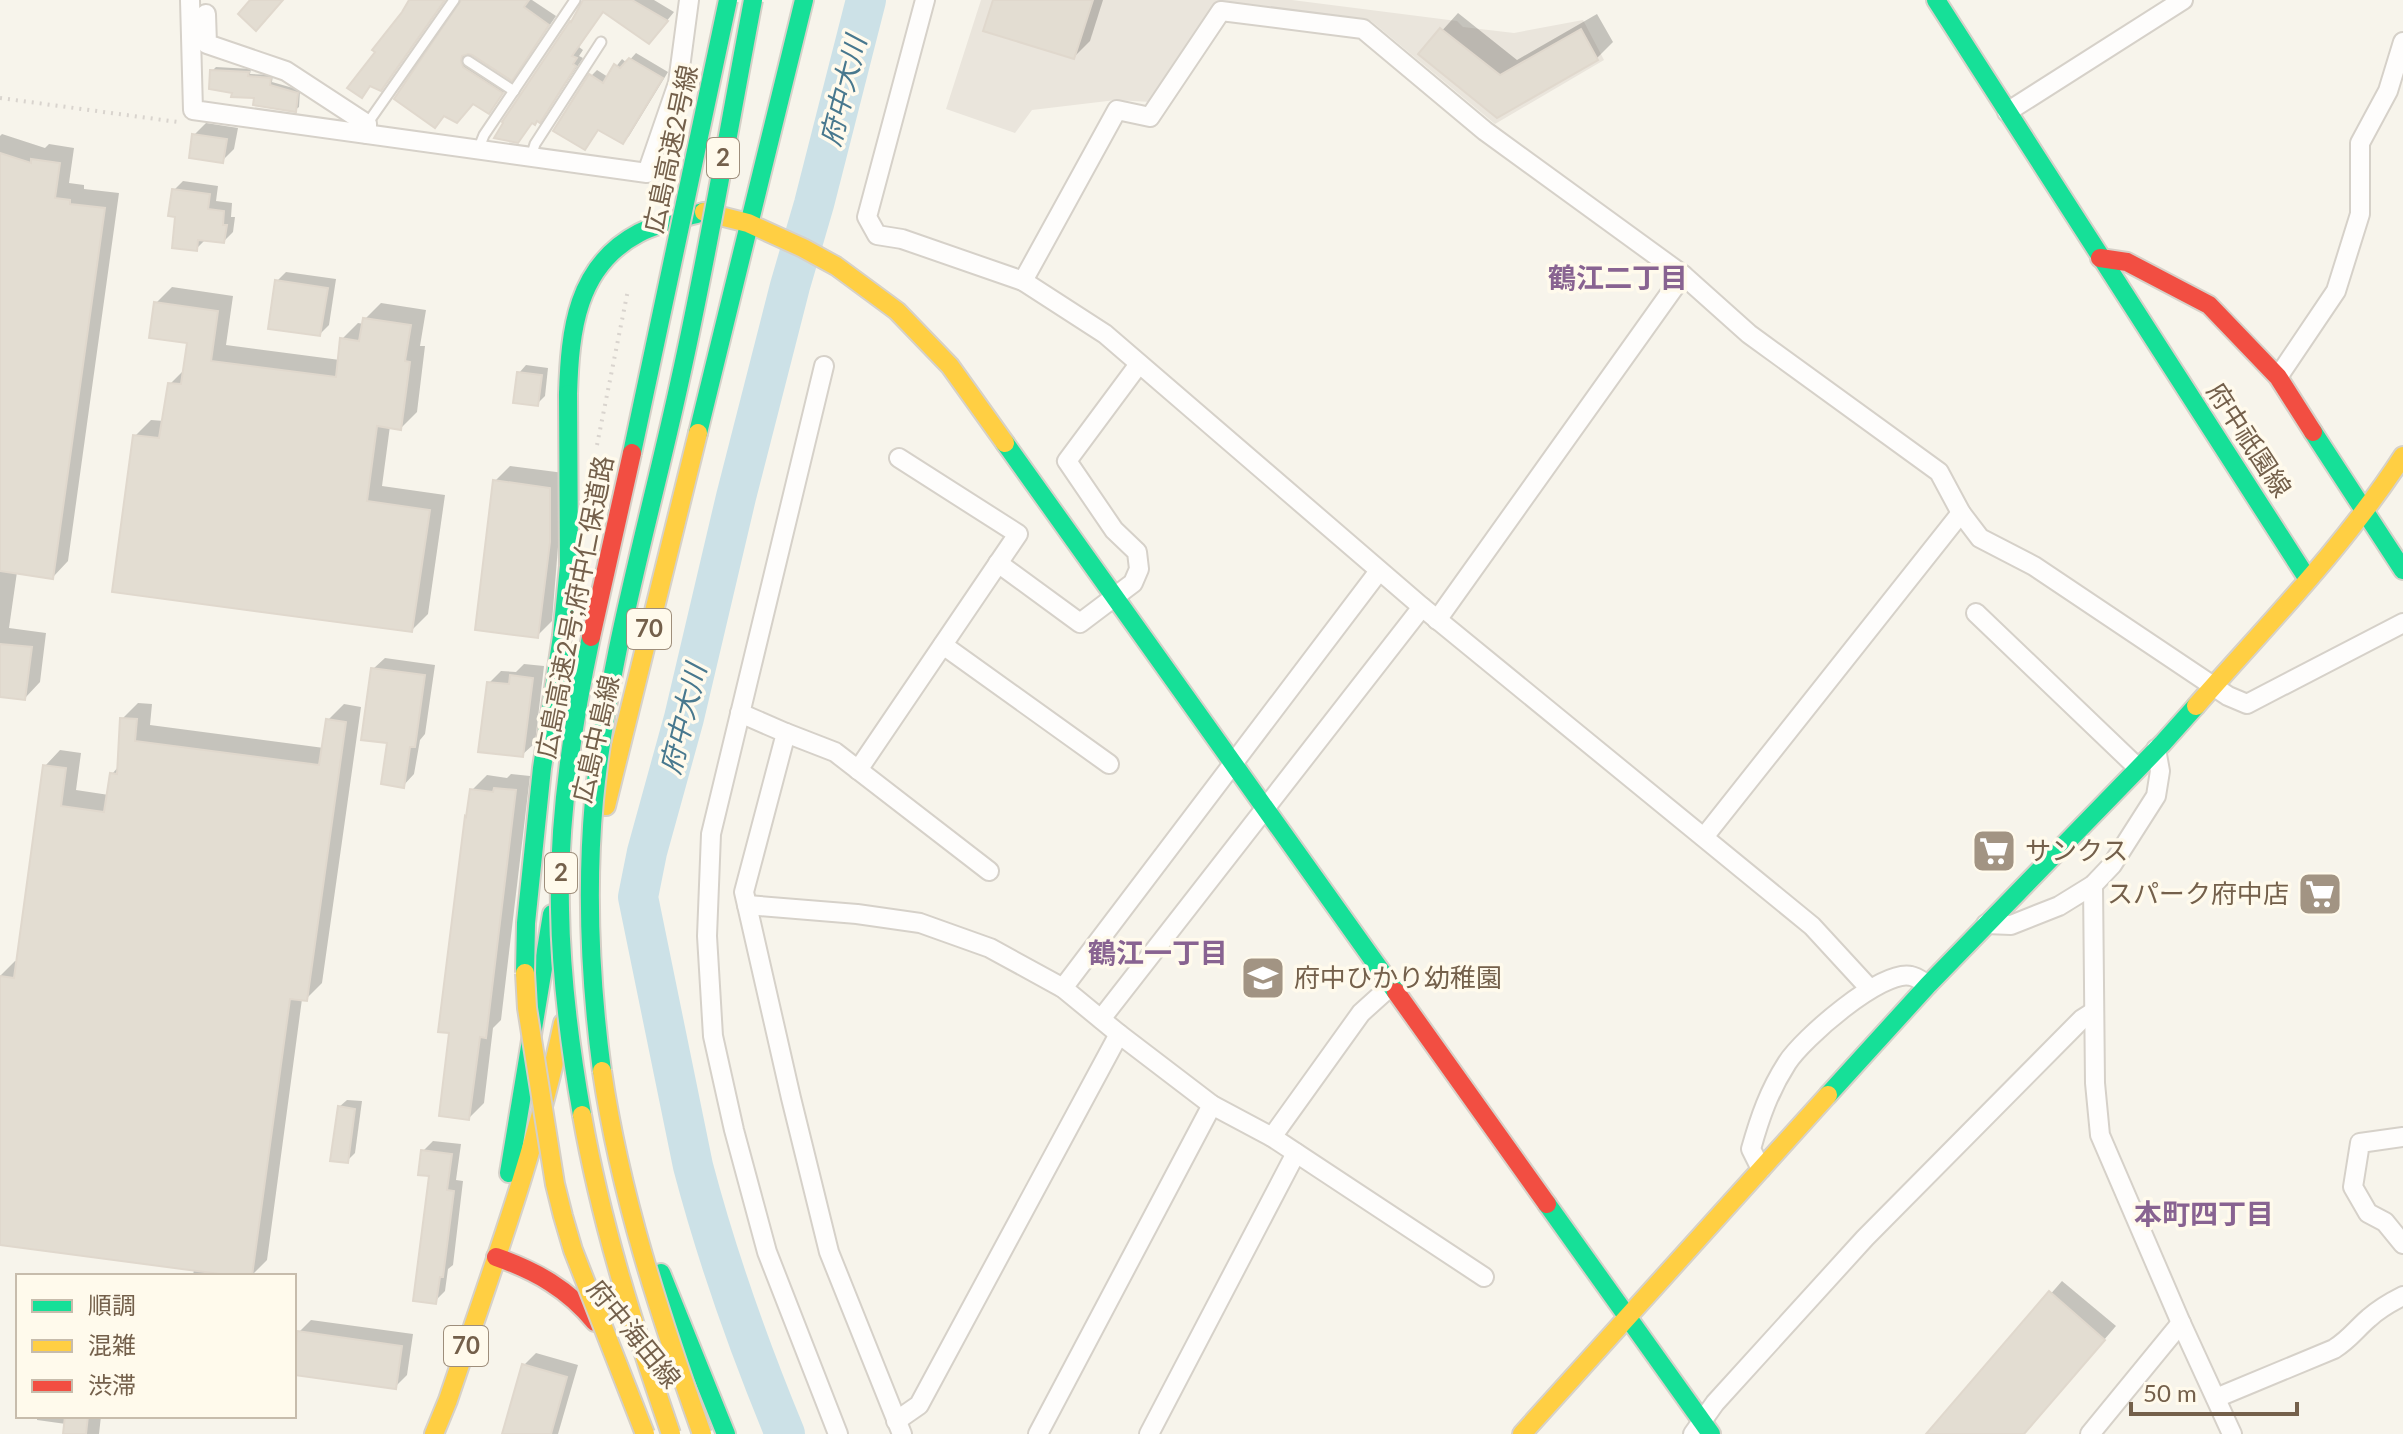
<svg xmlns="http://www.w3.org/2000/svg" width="2403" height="1434" font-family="Lato,'Noto Sans JP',sans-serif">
	<rect width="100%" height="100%" fill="#f7f4eb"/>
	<!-- industrial -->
	<polygon fill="#eae5dc" points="981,0 1292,0 1457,21 1463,27 1514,33 1583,20 1604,60 1495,124 1371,21 1218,3 1151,102 1116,100 1032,110 1015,133 946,109"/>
	<!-- shadow -->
	<g fill="#0003">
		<polygon points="463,0 532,0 556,16 519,70 511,78 469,50 471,59 510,84 489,111 474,102 445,114"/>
		<polygon points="585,0 654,0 674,12 657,33 604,10 579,47 583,50 579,56 583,58 547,112 540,120 533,121 525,133 505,122"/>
		<polygon points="995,0 1103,0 1090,41 1074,57"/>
		<polygon points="1458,13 1517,60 1597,14 1613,42 1597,58 1497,116 1421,54"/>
		<polygon points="636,53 668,72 629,136 623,142 599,129 590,141 591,76 597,70 608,77 622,59 627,63"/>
		<polygon points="216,67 251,69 250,74 273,75 272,82 300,90 299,107 295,110 256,96 234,91 212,71"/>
		<polygon points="206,123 238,128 234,149 222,161 194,135"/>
		<polygon points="2,134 45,148 49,144 74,148 69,183 84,185 84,189 119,193 68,561 53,577 17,572 9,628 46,633 40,682 25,698 0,696 0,136"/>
		<polygon points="183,181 218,186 216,201 232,203 231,217 235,217 233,232 224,241 206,239 196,249 178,216 174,190"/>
		<polygon points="286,272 336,279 329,325 320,334 277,281"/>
		<polygon points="172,287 233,296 226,345 340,360 342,339 358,323 364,324 365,319 381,303 426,310 420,346 425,346 417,412 401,428 390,426 382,486 445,495 428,614 412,630 135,436 151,420 164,421 170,384 185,369 189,341 156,303"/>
		<polygon points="526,365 548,368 545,396 537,404 519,373"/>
		<polygon points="510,466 564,473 552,621 537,636 495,481"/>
		<polygon points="385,658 435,665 425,734 420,740 414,774 403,786 389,742 373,669"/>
		<polygon points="524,664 544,666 535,743 522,755 489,683 501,671 516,672"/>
		<polygon points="138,703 152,704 150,725 324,748 328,720 344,704 361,707 322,983 306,999 302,999 267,1260 251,1276 231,1273 230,1276 193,1276 194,1269 0,1243 0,976 15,961 18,961 45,766 60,750 81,753 76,790 109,795 112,774 119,766 122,719"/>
		<polygon points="511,774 530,776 501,1020 493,1028 484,1103 469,1118 452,1032 472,790 487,775 507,778"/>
		<polygon points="347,1100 362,1101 355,1153 347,1161 339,1107"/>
		<polygon points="433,1141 461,1144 456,1180 463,1181 453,1265 448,1269 445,1291 435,1301 431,1175 423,1151"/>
		<polygon points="2062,1281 2116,1326 2023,1434 1928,1434"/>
		<polygon points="311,1320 413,1334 407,1375 395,1387 294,1373 299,1332"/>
		<polygon points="536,1353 578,1365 558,1434 504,1434 524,1365"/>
		<polygon points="37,1416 101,1416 99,1434 65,1434 66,1424 37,1420"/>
	</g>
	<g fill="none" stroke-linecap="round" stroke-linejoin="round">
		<!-- river -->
		<path stroke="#cce1e7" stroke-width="40" d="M785 1434C749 1347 717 1257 693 1166L638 897 647 852 684 718 736 497 790 286 814 204 866 0"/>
	</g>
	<!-- building -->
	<g fill="#e3ddd2" stroke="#e0d8cd" stroke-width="2">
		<polygon points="250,0 283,0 256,31 238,14"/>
		<polygon points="409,0 445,0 381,91 370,86 362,98 347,88 375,52 372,50 402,12"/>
		<polygon points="461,0 529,0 524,7 549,25 512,81 472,55 468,54 462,56 461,61 463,67 503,93 489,114 473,104 457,123 444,116 435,128 394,99"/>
		<polygon points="583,0 632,0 668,21 649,44 603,12 572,56 577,58 573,64 576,66 540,123 537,121 535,125 532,123 518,143 494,138 503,123 502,122 570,21 571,22"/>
		<polygon points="993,0 1093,0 1074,59 983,31"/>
		<polygon points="1440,28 1500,75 1581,29 1598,60 1497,118 1418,54"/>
		<polygon points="629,58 663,78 623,144 598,130 585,150 553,131 589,74 603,83 614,64 620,68"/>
		<polygon points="210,70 249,72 248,76 271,78 270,85 298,93 296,112 253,105 254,98 231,97 232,93 209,89"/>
		<polygon points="192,134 227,139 223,163 189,158"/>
		<polygon points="0,153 31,163 31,159 60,163 55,198 70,200 70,204 105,208 53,579 0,571"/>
		<polygon points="172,189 210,194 208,209 224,211 223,225 227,225 224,243 198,240 197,251 172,248 175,217 168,216"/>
		<polygon points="275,280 328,288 320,336 268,329"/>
		<polygon points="154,302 218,311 211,361 336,377 340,338 359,341 363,318 411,325 405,361 410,362 401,430 377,426 367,501 430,510 412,632 112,592 133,435 159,438 168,383 181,384 187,343 149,338"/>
		<polygon points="517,372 542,375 538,406 513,403"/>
		<polygon points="493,480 550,488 550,542 538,638 475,630"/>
		<polygon points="0,644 32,647 25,700 0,697"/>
		<polygon points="371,668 425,675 415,747 410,747 404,788 381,784 387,743 361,740"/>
		<polygon points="510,675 533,678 523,757 478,752 487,682 509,684"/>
		<polygon points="120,718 137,719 135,741 319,765 326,719 346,722 307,1001 290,999 252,1276 235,1276 0,1245 0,976 14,978 43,765 66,768 61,806 104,812 110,773 117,774"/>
		<polygon points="494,788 516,790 486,1038 480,1037 469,1120 439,1116 449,1033 438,1032 465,816 466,817 470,789 493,792"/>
		<polygon points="338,1106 355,1109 348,1163 330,1161"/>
		<polygon points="421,1150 452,1154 447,1190 454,1191 443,1277 440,1277 436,1304 413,1301 429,1176 418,1175"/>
		<polygon points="2049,1291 2105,1340 2024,1434 1926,1434"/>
		<polygon points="297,1331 402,1346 396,1389 294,1375"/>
		<polygon points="522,1364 567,1377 551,1434 502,1434"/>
		<polygon points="65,1416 88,1416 86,1434 63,1434"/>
	</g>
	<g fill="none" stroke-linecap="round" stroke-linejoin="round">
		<!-- lane casing -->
		<g stroke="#d6d1c9" stroke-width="13">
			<g id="lane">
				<polyline points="468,61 514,91"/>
				<polyline points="367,124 454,0"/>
				<polyline points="478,150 484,135 575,0"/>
				<polyline points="531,157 535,144 601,42"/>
			</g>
		</g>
		<!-- street casing -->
		<g stroke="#d6d1c9" stroke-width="22">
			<g id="street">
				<polyline points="190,0 193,110 647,173 678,83 689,0"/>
				<polyline points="925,0 867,217 877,235 902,239 1023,281 1105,334 1422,607 1812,926 1870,989"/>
				<polyline points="206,14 207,44 286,71 367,124 367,134"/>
				<polyline points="2007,112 2183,0"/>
				<polyline points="1023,281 1117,110 1150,117 1221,11 1363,29 1485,131 1683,275 1749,334 1939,472 1961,513 1980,538 2034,566 2228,696 2247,704 2403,623"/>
				<polyline points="824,366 711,834 707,936 713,1036 734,1130 767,1252 838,1434"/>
				<polyline points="2278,377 2336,291 2360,214 2360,143 2388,91 2403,42"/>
				<polyline points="998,563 1080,623 1133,583 1139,569 1137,552 1114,530 1067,461 1139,364"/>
				<polyline points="1976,613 2138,768"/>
				<polyline points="1437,620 1683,275"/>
				<polyline points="943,645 1109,764"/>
				<polyline points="740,713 786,733 744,892 791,1098 829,1252 902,1434"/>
				<polyline points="786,733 835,752 989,871"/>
				<polyline points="858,770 1018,534 899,458"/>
				<polyline points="1704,837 1961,513"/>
				<polyline points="2093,885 2095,1083 2100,1135 2181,1323 2232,1434"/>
				<polyline points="747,905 857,914 920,923 990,948 1063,988 1119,1034 1212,1105 1272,1137 1484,1277"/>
				<polyline points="1986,924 2011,925 2059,906 2093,885 2112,865 2156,796 2160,771 2156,749"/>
				<polyline points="1063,988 1379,571"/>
				<polyline points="1101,1019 1422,607"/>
				<polyline points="1272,1137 1361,1013 1392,985"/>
				<polyline points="2403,1137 2360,1143 2353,1187 2368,1213 2385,1222 2403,1244"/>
				<path d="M1761 1169 1751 1149C1760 1117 1769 1091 1787 1063 1802 1039 1882 969 1911 976 1917 977 1923 982 1928 985"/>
				<path d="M2216 1398 2334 1349C2350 1339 2356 1329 2369 1318 2379 1309 2391 1302 2403 1296"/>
				<polyline points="896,1421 919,1405 1119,1034"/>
				<polyline points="1038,1434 1212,1105"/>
				<polyline points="1149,1434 1296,1153"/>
				<polyline points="1693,1434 1715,1403 1865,1238 2082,1019 2093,1012"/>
				<polyline points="2090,1434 2181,1323"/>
			</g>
		</g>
		<!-- fast casing -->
		<g stroke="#d6d1c9" stroke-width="22">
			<g id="fast">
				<polyline points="1936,0 2307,578"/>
				<path d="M568 394C570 331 576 266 639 233 659 223 682 218 704 212"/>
				<polyline points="2313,432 2403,570"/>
				<polyline points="698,433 804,0"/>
				<polyline points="1005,443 1396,992"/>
				<polyline points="1828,1095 1928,985 2163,743 2196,706"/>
				<polyline points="509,1173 552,914"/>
				<polyline points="1547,1204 1711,1434"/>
				<polyline points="661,1273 726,1434"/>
			</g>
		</g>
		<!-- slow casing -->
		<g stroke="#d6d1c9" stroke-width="22">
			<g id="slow">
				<polyline points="704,212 748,223 803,248 836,266 897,311 950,366 1005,443"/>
				<path d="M2196 706C2267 625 2344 547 2403 456"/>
				<polyline points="606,806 698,433"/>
				<path d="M434 1434 448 1400C490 1275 536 1152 563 1023"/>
				<polyline points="1522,1434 1828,1095"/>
			</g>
		</g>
		<!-- jam casing -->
		<g stroke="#d6d1c9" stroke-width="22">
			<g id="jam">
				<polyline points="2100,258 2127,262 2209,305 2278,377 2313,432"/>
				<polyline points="1396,992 1547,1204"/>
				<path d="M496 1257C536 1271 568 1289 595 1322"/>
			</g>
		</g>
		<!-- path -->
		<g stroke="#d9d4ce" stroke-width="4" stroke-dasharray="2 6" stroke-linecap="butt">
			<polyline points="0,98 178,122"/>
			<polyline points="597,445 628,290"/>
		</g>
		<!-- lane -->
		<use href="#lane" stroke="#fefdfc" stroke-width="9"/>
		<!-- street -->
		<use href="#street" stroke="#fefdfc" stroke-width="18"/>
		<!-- fast -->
		<use href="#fast" stroke="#16e098" stroke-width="18"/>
		<!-- slow -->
		<use href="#slow" stroke="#ffcf43" stroke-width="18"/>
		<!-- jam -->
		<use href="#jam" stroke="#f24e42" stroke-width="18"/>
		<!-- fast-bridge casing -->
		<g stroke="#d5cfc6" stroke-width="22" stroke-linecap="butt">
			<g id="fast-bridge">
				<polyline points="632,453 728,0"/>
				<polyline points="525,973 526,923 542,768 562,636 569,566 568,394"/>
				<path d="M602 1071C590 981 586 890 594 800 608 658 650 519 680 380 708 254 729 127 753 0"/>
				<path d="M582 1115C570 1047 561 979 560 909 558 818 572 726 591 637"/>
			</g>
		</g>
		<!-- slow-bridge casing -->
		<g stroke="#d5cfc6" stroke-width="22" stroke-linecap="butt">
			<g id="slow-bridge">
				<polyline points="525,973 527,1008 555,1184 563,1216 573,1250 645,1434"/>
				<path d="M602 1071C620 1195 660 1316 702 1434"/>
				<path d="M582 1115C601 1224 635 1330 671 1434"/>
			</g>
		</g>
		<!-- jam-bridge casing -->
		<g stroke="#d5cfc6" stroke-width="22" stroke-linecap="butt">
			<polyline id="jam-bridge" points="591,637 632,453"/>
		</g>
		<!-- fast-bridge -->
		<use href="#fast-bridge" stroke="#16e098" stroke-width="18"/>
		<!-- slow-bridge -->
		<use href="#slow-bridge" stroke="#ffcf43" stroke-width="18"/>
		<!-- jam-bridge -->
		<use href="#jam-bridge" stroke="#f24e42" stroke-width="18"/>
	</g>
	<!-- icons -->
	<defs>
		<g id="supermarket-square" transform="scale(2.3)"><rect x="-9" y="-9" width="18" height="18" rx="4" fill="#a29483" stroke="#fffaec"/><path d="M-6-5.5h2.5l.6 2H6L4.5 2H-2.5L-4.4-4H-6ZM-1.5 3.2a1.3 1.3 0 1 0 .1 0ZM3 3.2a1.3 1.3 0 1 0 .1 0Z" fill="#fff"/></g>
		<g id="school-square" transform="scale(2.3)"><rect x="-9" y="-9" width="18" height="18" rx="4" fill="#a29483" stroke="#fffaec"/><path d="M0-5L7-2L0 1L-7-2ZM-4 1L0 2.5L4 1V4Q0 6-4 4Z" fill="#fff"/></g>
	</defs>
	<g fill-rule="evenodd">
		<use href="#supermarket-square" x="1994" y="851"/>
		<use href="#supermarket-square" x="2320" y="894"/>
		<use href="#school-square" x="1263" y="978"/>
	</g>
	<g text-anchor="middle" stroke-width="7" stroke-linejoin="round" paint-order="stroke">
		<!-- shield labels -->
		<g fill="#fffaec" stroke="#9e8e7b" stroke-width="2">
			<rect x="707" y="138" width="32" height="40" rx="6"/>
			<rect x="627" y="609" width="44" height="40" rx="6"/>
			<rect x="545" y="853" width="32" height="40" rx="6"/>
			<rect x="444" y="1326" width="44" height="40" rx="6"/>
		</g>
		<g font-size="24" font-weight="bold" fill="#74604b">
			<text x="723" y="166">2</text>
			<text x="649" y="637">70</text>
			<text x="561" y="881">2</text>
			<text x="466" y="1354">70</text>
		</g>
		<!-- street labels -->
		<g font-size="26" fill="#74604b" stroke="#fffaec">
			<text transform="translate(671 149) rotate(-78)" y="9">広島高速2号線</text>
			<text transform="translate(2249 440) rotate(57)" y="9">府中祇園線</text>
			<text transform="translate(575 607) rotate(-79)" y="9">広島高速2号;府中仁保道路</text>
			<text transform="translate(596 739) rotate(-77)" y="9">広島中島線</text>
			<text transform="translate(634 1334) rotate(51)" y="9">府中海田線</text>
		</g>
		<!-- poi labels -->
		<g font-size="26" fill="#74604b" stroke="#fffaec" text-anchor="start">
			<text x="2025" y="860">サンクス</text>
			<text x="2289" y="903" text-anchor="end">スパーク府中店</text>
			<text x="1294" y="987">府中ひかり幼稚園</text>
		</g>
		<!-- water labels -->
		<g font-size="28" font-style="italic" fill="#48788e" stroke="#fffaec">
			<text transform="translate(843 91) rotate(-76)" y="10">府中大川</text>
			<text transform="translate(683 719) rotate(-76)" y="10">府中大川</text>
		</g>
		<!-- neighbourhood labels -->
		<g font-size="28" font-weight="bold" fill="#886391" stroke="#fffaec">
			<text x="1618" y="288">鶴江二丁目</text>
			<text x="1158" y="963">鶴江一丁目</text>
			<text x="2204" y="1224">本町四丁目</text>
		</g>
	</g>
	<!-- legend -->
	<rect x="16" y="1274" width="280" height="144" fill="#fffaec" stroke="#c7bcac" stroke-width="2"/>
	<rect x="32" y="1300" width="40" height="12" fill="#16e098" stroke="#c7bcac" stroke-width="2"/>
	<text x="88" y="1314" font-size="24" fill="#74604b">順調</text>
	<rect x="32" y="1340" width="40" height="12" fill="#ffcf43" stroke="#c7bcac" stroke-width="2"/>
	<text x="88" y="1354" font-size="24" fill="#74604b">混雑</text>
	<rect x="32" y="1380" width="40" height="12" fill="#f24e42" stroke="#c7bcac" stroke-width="2"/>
	<text x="88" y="1394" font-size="24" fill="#74604b">渋滞</text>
	<!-- scale -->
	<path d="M2131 1402v12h166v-12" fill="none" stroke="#74604b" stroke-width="4"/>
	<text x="2143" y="1402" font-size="24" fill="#74604b" stroke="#fffaec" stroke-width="6" paint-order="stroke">50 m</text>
</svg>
